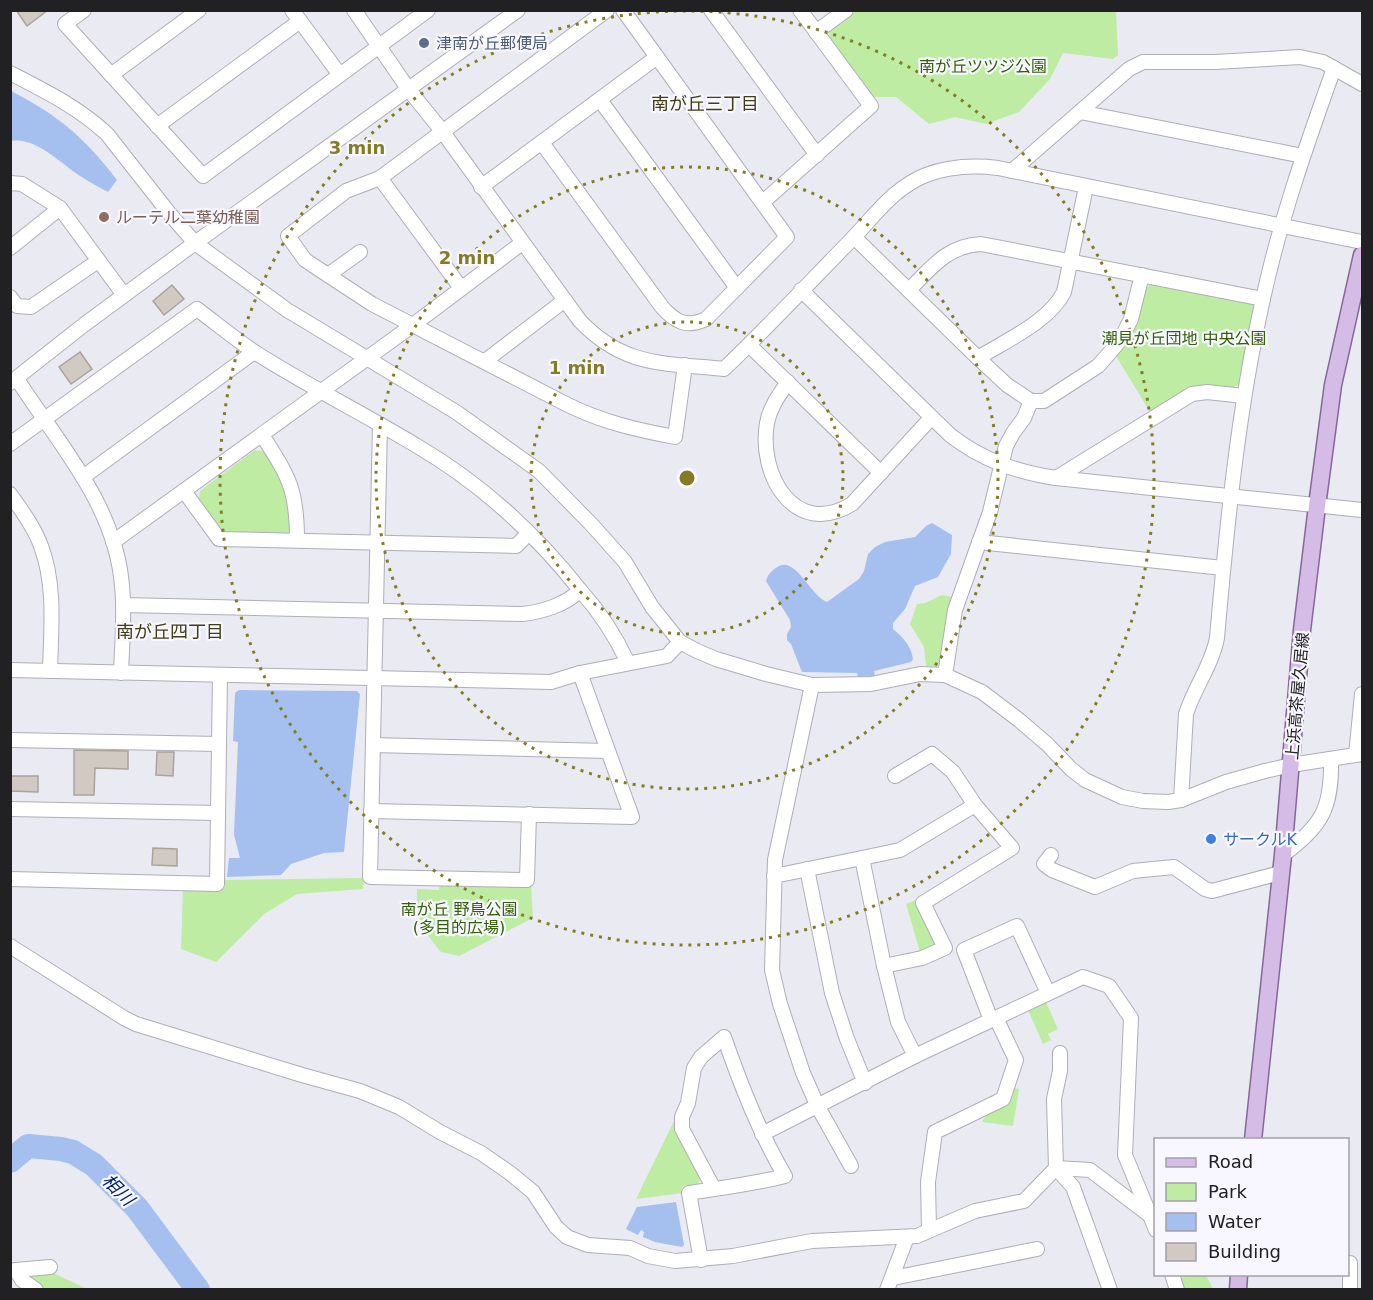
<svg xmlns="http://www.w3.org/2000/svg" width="1373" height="1300" font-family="'DejaVu Sans','Noto Sans JP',sans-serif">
	<rect width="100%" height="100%" fill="#eaeaf3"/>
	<!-- green -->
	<g fill="#beeca3">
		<polygon points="857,11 1116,11 1118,55 1113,59 1063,53 1050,79 1019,112 986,124 955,117 929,124 896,97 871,97 828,40 830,30"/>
		<path d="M1151 283 1251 302 1255 308 1240 384C1227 393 1206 383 1191 387L1150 412 1116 356 1135 329 1146 289Z"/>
		<polygon points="255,450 265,452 279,472 286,489 292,528 286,534 227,533 218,528 199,500 200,491"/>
		<path d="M942 595 952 597C949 613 944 656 937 667L926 666 924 647 910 624 917 604 925 603Z"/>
		<polygon points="364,878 363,889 297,894 264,914 216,962 181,949 183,889 222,890 223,880"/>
		<path d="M440 884 531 885 533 918 459 956 441 952C422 928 416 920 417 889L439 890Z"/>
		<polygon points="916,900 935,940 933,947 920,952 906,904"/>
		<polygon points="1046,1002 1058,1029 1048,1034 1051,1040 1043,1044 1028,1010"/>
		<polygon points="1014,1088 1019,1089 1013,1126 982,1122 986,1115 1008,1104"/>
		<polygon points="677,1115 702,1176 697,1185 682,1187 683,1193 636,1199"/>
		<polygon points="51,1272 85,1288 85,1289 45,1289 29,1279 28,1274"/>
		<polygon points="1190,1275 1206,1275 1213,1289 1184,1289 1180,1278"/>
	</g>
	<!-- water -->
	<g fill="#a5bfef">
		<path d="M11 91C58 115 85 138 117 180L108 192C99 187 89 182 80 176 60 163 36 137 11 141Z"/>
		<path d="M932 523 952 535 951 554 938 577 915 586 905 609 893 623V629C903 638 911 645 913 659L911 662 874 671 875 676 858 677 857 673 802 672 791 644 787 640V634L791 627 790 620 766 581C768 574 772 570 779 566 796 557 811 596 827 602L859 579 864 571 868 554 875 547 885 542 915 537 926 526Z"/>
		<polygon points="239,690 357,691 360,694 344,852 324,853 291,864 281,875 227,877 229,858 240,858 234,835 238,742 233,741 235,693"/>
		<polygon points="676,1202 684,1245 682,1247 655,1242 643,1237 644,1232 641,1230 638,1235 626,1229 637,1207"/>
	</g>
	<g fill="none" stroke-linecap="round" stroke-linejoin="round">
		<!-- river -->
		<polyline stroke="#a5bfef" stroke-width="24" points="10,1161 28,1146 61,1149 73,1152 94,1165 137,1208 198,1290"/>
	</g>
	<!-- building -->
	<g fill="#d1cac3" stroke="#a9a39c" stroke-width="1.5">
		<polygon points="16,10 48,10 27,26"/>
		<polygon points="172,285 184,299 164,315 153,301"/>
		<polygon points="80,352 92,369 71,384 59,367"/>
		<polygon points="74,750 128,751 128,769 95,768 94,795 74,795"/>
		<polygon points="157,752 174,752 173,776 156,775"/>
		<polygon points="10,776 38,776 38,792 10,791"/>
		<polygon points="153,848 177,849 177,866 152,865"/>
	</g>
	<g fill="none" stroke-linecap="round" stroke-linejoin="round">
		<!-- minor casing -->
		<g stroke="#afaeb7" stroke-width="16">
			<g id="minor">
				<polyline points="84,10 65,24 203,176 428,10"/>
				<polyline points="292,10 340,75"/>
				<path d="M354 10 409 90 442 131 580 321C624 367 664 363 724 369 768 327 810 282 853 238 875 215 895 187 926 175 950 166 973 165 998 168L1362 242"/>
				<path d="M607 10 380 178 346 191 288 236 305 260 372 304 566 404C602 422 637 430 675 437L685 365"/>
				<polyline points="711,10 817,155"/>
				<polyline points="816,32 846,10"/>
				<path d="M10 73C45 91 78 107 107 134L169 213 195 243 287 310 456 412 539 471 592 525 625 562 652 607 680 642 697 651 716 659 766 674 812 685 871 684 920 674 945 675 982 692 1019 720 1047 744 1071 769 1085 780 1122 797 1143 801 1168 802 1181 800 1226 782 1265 771 1291 765 1362 754"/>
				<polyline points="111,75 199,10"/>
				<polyline points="600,100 737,288"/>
				<polyline points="1080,112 1303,156"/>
				<polyline points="157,126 300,21"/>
				<path d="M542 143 662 307C675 322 687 328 706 319L787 237 623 10"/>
				<polyline points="1012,171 1129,69 1143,62 1215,62 1300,57 1323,62 1362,84"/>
				<polyline points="380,178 461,288"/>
				<polyline points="10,183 22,184 60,208 124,295"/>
				<polyline points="481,187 657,57"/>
				<polyline points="763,202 871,106 800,10"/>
				<polyline points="854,237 978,358 1007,385 1031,401 1044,401 1098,366 1107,356 1121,339 1131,319 1142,275"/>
				<polyline points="10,248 60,208"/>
				<polyline points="328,275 360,252"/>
				<path d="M801 290 950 435C982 460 1016 472 1056 478L1362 510"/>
				<path d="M909 290C932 267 947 246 981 244L1263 299"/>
				<polyline points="10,297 17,306 31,307 98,261"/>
				<polyline points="749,345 881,473"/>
				<path d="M978 358C1005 341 1049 322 1064 292L1086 187"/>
				<polyline points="485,361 565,300"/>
				<path d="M17 379C58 443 116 506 122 586 125 614 122 644 121 673"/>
				<path d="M788 382C779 395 770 407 767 423 758 474 794 539 852 504L931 418"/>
				<polyline points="10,383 85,324 195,243 518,10"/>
				<polyline points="380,425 370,877 527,880 529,814"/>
				<path d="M262 435C289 477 297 489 297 540"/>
				<path d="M10 444 197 309C217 324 235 339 256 353 308 386 364 414 417 446 480 483 535 533 580 590 566 605 541 612 522 614L123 605"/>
				<polyline points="83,477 254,352"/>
				<polyline points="1056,478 1192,394 1207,392 1244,396"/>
				<polyline points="184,491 219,539 516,546 529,533"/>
				<path d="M10 494C22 511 34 527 41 546 56 586 51 630 50 671"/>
				<polyline points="113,542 413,325 522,243"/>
				<polyline points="979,542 1223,568"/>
				<path d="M580 590C599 611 616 637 628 663"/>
				<polyline points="10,670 551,682 580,673 632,817 371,811"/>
				<polyline points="580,673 667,656 680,642"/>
				<polyline points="945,675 955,610 990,512 1006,446 1013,433 1024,418 1031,401"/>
				<polyline points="812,685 775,860 772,970 780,1004 803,1073 818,1107 851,1166"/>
				<polyline points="10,740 219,744"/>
				<polyline points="373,745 607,751"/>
				<polyline points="1356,755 1362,694"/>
				<path d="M1181 800 1186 714C1194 688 1212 665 1217 638 1227 524 1238 410 1263 299 1280 220 1307 144 1334 68"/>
				<polyline points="10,809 218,813"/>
				<polyline points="1051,855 1044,864 1052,870 1095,887 1133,871 1174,867 1205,889 1212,891 1280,873"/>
				<path d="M1283 855C1322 825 1332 809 1331 759"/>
				<polyline points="862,858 900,850 975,805 953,772 932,754 895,776"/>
				<polyline points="807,869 832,993 847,1039 865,1083"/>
				<polyline points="774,876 862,858 884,966 898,1022 915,1056"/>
				<polyline points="10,879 217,884 220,675"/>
				<polyline points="10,946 124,1018 136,1024 302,1075 360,1091 399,1107 440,1132 481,1153 510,1173 533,1192 556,1227 567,1237 588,1245 630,1248 648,1256 675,1261 733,1256 812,1241 917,1236 975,1211 1024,1201 1056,1168 1054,1099 1060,1071 1060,1053"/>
				<polyline points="884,966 922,958 945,948 923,903 1012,848 975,805"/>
				<polyline points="991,1020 964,950 1017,926 1048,993"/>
				<polyline points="762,1134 915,1056 1083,977 1109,986 1131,1018 1125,1155 1156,1230"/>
				<polyline points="1056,1168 1073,1187 1110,1290"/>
				<polyline points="1056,1168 1090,1170 1148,1214"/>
				<polyline points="929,1230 928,1182 935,1132 1003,1099 1016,1060 996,1018"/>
				<path d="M701 1260 689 1193C721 1188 754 1184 785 1176 759 1132 741 1085 724 1037L701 1057 694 1068 688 1103 682 1117V1129L714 1189"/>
				<polyline points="1350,1263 1350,1290"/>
				<polyline points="16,1270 50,1267"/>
				<polyline points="10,1271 16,1270 22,1280 36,1290"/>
				<polyline points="1172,1274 1177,1290"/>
				<polyline points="893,1278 1037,1249"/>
				<polyline points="887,1290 907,1237"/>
			</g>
		</g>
		<!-- major casing -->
		<g stroke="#846998" stroke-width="19">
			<g id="major">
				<polyline points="1253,1140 1283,855 1302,630 1317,506 1333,385 1362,255"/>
				<polyline points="1238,1290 1239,1274"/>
			</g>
		</g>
		<!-- minor -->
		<use href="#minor" stroke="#fff" stroke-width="14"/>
		<!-- major -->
		<use href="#major" stroke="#d5bce6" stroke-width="16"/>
	</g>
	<!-- distance rings -->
	<g fill="none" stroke="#847c22" stroke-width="3" stroke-dasharray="3 6">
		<circle cx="687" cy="478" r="156"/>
		<circle cx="687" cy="478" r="311"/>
		<circle cx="687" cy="478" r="467"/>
	</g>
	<!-- markers -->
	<circle fill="#5c6f8a" stroke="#f8f7ff" stroke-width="2" cx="424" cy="43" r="6"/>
	<circle fill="#8d6e63" stroke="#f8f7ff" stroke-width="2" cx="104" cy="217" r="6"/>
	<circle fill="#3f7fe0" stroke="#f8f7ff" stroke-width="2" cx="1211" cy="839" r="6"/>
	<g text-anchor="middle" stroke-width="4.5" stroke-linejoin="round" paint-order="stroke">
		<!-- service labels -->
		<g font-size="16" fill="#4e5e75" stroke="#f8f7ff" text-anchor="start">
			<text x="436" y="49">津南が丘郵便局</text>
		</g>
		<!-- park labels -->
		<g font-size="16" fill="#336006" stroke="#f8f7ff">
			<text x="983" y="72">南が丘ツツジ公園</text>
			<text x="1184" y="344">潮見が丘団地 中央公園</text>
			<text x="459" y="915">南が丘 野鳥公園<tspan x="459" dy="18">(多目的広場)</tspan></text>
		</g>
		<!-- education labels -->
		<g font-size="16" fill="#785e54" stroke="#f8f7ff" text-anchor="start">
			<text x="116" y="223">ルーテル二葉幼稚園</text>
		</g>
		<!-- street labels -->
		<g font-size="16" fill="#212124" stroke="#f8f7ff">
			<text transform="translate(1297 696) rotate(-85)" y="6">上浜高茶屋久居線</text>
		</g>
		<!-- shop labels -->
		<g font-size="16" fill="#366cbe" stroke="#f8f7ff" text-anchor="start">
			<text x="1223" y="845">サークルK</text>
		</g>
		<!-- neighbourhood labels -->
		<g font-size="18" fill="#413d14" stroke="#f8f7ff">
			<text x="705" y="110">南が丘三丁目</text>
			<text x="170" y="638">南が丘四丁目</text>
		</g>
		<!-- water labels -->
		<g font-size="18" font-style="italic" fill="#052669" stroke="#f8f7ff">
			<text transform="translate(118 1190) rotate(45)" y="6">相川</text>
		</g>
	</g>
	<circle cx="687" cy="478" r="9" fill="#847c22" stroke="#f8f7ff" stroke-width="3"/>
	<g font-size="18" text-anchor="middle" font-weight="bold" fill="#847c22" stroke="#f8f7ff" stroke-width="4.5" stroke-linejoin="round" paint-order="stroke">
		<text x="357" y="154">3 min</text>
		<text x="467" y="264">2 min</text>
		<text x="577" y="374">1 min</text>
	</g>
	<!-- border -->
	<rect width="1373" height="1300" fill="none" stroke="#212124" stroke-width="24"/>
	<!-- legend -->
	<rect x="1154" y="1138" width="195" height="138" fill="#f8f7ff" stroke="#a2a1a7" stroke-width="1.5"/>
	<rect x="1166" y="1158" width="30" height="9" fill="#d5bce6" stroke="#a2a1a7" stroke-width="1.5"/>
	<text x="1208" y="1168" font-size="18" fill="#212124">Road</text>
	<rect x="1166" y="1183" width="30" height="18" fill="#beeca3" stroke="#a2a1a7" stroke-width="1.5"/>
	<text x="1208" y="1198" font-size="18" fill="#212124">Park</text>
	<rect x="1166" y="1213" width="30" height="18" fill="#a5bfef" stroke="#a2a1a7" stroke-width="1.5"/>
	<text x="1208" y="1228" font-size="18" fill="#212124">Water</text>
	<rect x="1166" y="1243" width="30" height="18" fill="#d1cac3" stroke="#a2a1a7" stroke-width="1.5"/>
	<text x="1208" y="1258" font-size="18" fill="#212124">Building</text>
</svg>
